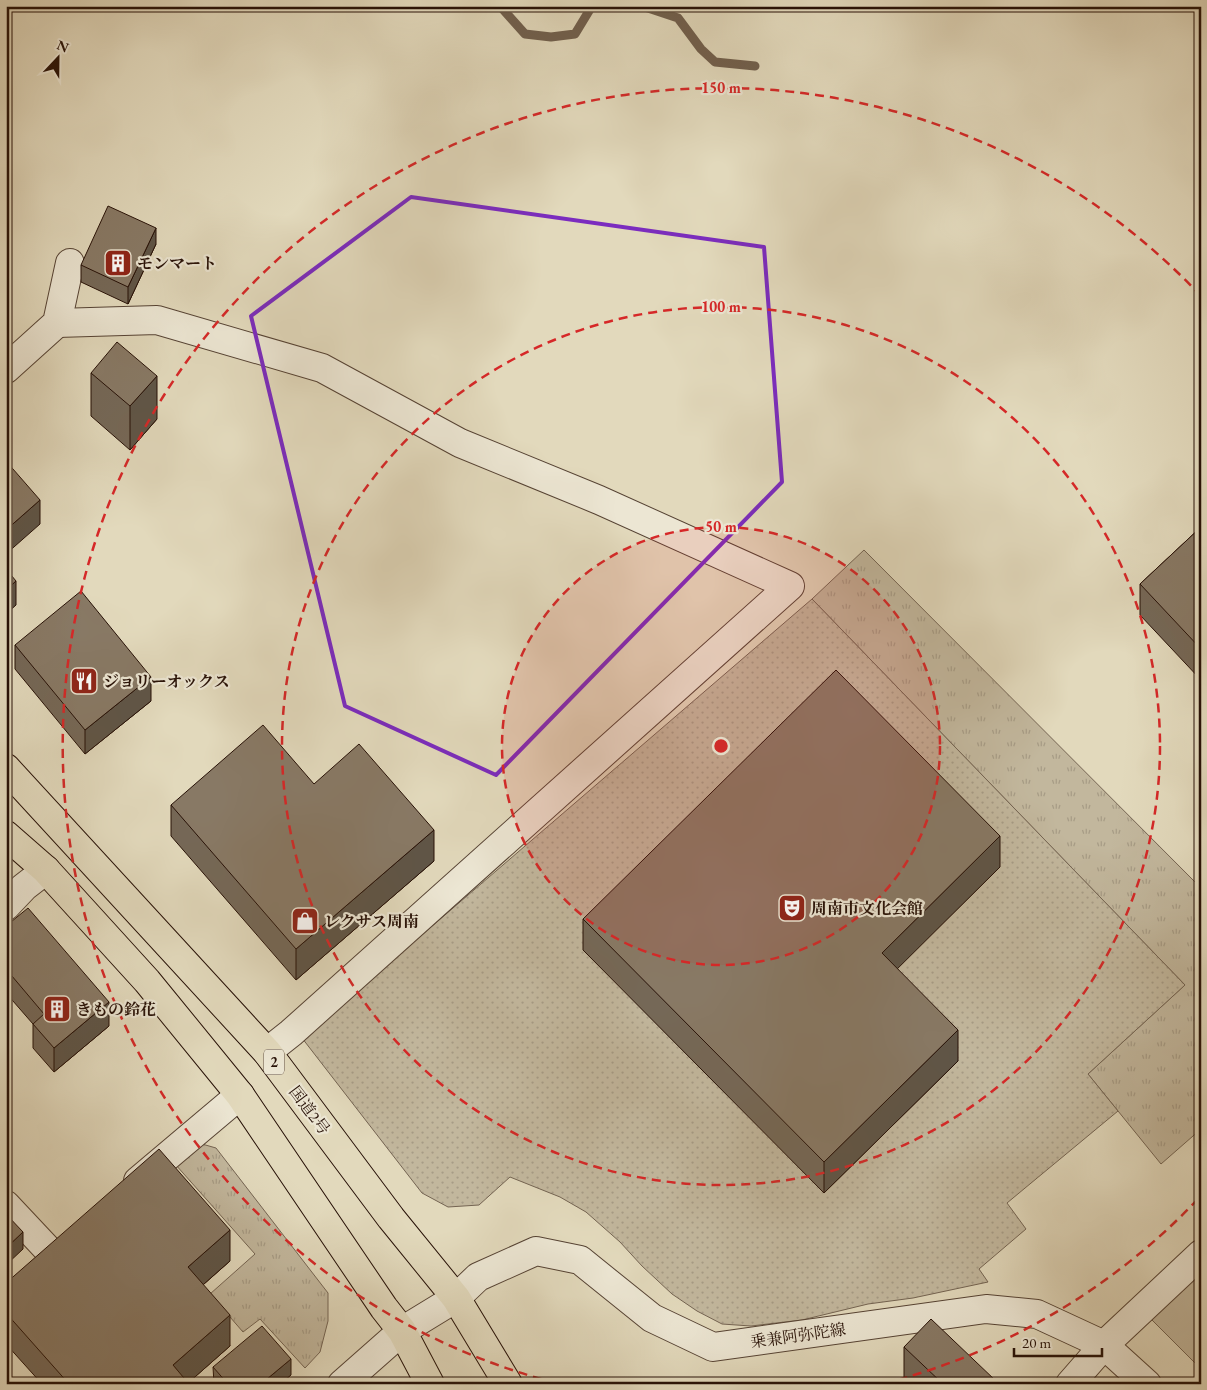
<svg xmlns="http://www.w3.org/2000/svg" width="1207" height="1390" font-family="'EB Garamond','Noto Serif JP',serif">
	<defs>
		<pattern id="grass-tufts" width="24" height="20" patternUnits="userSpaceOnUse" patternTransform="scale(1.25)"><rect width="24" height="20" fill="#c2b79d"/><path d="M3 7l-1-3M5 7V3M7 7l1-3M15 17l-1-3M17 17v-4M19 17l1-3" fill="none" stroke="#a79c86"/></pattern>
		<pattern id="garden-dots" width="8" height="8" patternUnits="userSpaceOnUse" patternTransform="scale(1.25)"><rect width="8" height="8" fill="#c2b79d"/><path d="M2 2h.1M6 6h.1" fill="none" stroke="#a79c86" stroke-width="1.8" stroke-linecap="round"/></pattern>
	</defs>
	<rect width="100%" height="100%" fill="#e2d9bc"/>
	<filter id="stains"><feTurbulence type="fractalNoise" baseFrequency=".004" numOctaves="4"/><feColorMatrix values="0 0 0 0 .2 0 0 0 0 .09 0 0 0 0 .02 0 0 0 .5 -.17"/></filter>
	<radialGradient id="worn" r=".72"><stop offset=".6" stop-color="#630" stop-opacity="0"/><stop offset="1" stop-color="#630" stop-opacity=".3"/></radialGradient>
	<!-- grass -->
	<g fill="url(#grass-tufts)" stroke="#746452">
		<polygon points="864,550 1201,888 1201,999 1199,1001 1201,1004 1201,1129 1161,1164 1088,1074 1185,985 812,599"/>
		<polygon points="195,1142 216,1148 328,1293 328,1321 320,1352 305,1368 260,1319 243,1332 210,1294 255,1254 167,1155"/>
	</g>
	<!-- park -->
	<polygon fill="#c2b79d" stroke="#746452" points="1201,1257 1201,1369 1140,1308"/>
	<!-- garden -->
	<polygon fill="url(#garden-dots)" stroke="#746452" points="812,599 1185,985 1088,1074 1118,1111 1007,1203 1026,1229 979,1269 988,1282 913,1298 868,1304 802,1320 751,1326 722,1324 697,1311 672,1294 642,1266 620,1242 586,1212 560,1197 510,1177 479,1205 448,1207 422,1193 302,1038"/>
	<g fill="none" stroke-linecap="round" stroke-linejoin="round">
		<!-- stream -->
		<g stroke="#71604e" stroke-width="9">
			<polyline points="500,6 525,34 551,37 575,34 592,6"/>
			<polyline points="642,6 678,18 701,49 715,62 755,66"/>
		</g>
		<!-- minor casing -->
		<g stroke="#564334" stroke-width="30">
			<g id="minor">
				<polyline points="57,323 157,320 322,368 460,443 599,500 790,586 291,1033 267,1052"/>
				<polyline points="6,369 57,323 70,263"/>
				<polyline points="6,906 24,887 46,870"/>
				<polyline points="138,1181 240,1095"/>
				<polyline points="6,1205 52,1254"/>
				<polyline points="342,1384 402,1331 456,1298 478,1277 536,1251 580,1260 652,1318 713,1347 986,1309 1037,1314 1104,1345 1147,1384"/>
				<polyline points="1070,1384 1104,1345 1201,1254"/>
			</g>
		</g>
		<!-- highway casing -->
		<g stroke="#271107" stroke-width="30">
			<g id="highway">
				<polyline points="6,768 267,1052 391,1218 456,1298 508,1384"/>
				<polyline points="6,835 46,870 147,981 240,1095 384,1308 402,1331 430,1384"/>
			</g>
		</g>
		<!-- minor -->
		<use href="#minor" stroke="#ece6d3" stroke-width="28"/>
		<!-- highway -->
		<use href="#highway" stroke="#e2d9bc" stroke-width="28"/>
	</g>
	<!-- wall -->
	<g fill="#756857" stroke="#271107">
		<polygon points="156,244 128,304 81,282 81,265"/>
		<polygon points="91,373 157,419 130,450 91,416"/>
		<polygon points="1201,527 1201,680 1140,615 1140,584"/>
		<polygon points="15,645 151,701 85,754 15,669"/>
		<polygon points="171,805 434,861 296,980 171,836"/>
		<polygon points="1000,867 897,968 958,1061 824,1193 583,950 583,919"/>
		<polygon points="6,926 109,1026 54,1072 33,1048 33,1024 6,993"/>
		<polygon points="230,1261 203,1285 230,1346 188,1383 189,1384 42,1384 6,1344 6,1283"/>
		<polygon points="904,1347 996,1384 904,1384"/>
		<polygon points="213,1367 291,1375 280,1384 214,1384"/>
	</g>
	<!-- shaded-wall -->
	<g fill="#5f5547" stroke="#271107">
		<polygon points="156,228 156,244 128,304 128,287"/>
		<polygon points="9,276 9,300 6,303 6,279"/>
		<polygon points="157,376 157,419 130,450 130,406"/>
		<polygon points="40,500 40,524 6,554 6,530"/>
		<polygon points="16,581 16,605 6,614 6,590"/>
		<polygon points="151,677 151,701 85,754 85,730"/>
		<polygon points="434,830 434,861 296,980 296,949"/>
		<polygon points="1000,836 1000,867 882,984 882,953"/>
		<polygon points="109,1002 109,1026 54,1072 54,1048"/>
		<polygon points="958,1030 958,1061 824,1193 824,1162"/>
		<polygon points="230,1230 230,1261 188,1298 188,1267"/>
		<polygon points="23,1232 23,1249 6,1265 6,1248"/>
		<polygon points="230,1315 230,1346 187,1384 173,1365"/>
		<polygon points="291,1359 291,1375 280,1384 261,1384"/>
	</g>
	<!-- building -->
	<g fill="#887965" stroke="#271107">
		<polygon points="108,206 156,228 128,287 81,265"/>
		<polygon points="117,342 157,376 130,406 91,373"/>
		<polygon points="6,461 40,500 6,530"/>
		<polygon points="1201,527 1201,649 1140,584"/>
		<polygon points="6,569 16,581 6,590"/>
		<polygon points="81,591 151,677 85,730 15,645"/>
		<polygon points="836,670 1000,836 882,953 958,1030 824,1162 583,919"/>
		<polygon points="263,725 314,784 359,744 434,830 296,949 171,805"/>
		<polygon points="28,908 109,1002 54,1048 33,1024 44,1014 6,969 6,926"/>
		<polygon points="159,1149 230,1230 188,1267 230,1315 173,1365 189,1384 69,1384 6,1313 6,1283"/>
		<polygon points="6,1214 23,1232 6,1248"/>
		<polygon points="931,1319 996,1381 993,1384 943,1384 904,1347"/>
		<polygon points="262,1326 291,1359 261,1384 228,1384 213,1367"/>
	</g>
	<!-- marked area -->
	<path fill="none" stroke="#7b2cbf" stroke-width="4" stroke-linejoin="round" d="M411 197 764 247 782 482 496 775 345 706 251 316Z"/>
	<!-- distance rings -->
	<circle cx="721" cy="746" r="219" fill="#d62828" fill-opacity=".12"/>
	<g fill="none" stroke="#d62828" stroke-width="2.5" stroke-dasharray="9 6">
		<circle cx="721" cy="746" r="219"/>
		<circle cx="721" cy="746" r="439"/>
		<path d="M1198 1199A658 658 0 0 1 886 1383M556 1383A658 658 0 1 1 1198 293"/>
	</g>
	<!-- icons -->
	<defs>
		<g id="building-square" transform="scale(1.4375)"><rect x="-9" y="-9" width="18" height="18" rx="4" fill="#8f2418" stroke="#ece6d3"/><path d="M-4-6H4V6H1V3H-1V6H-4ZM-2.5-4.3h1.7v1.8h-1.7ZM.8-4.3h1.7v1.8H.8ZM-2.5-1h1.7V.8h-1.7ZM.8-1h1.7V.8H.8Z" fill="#fff"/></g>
		<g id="restaurant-square" transform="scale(1.4375)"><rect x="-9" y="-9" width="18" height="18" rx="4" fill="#8f2418" stroke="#ece6d3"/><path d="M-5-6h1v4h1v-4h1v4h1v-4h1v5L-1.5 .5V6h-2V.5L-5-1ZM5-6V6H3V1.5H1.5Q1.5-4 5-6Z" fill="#fff"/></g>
		<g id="theatre-square" transform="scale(1.4375)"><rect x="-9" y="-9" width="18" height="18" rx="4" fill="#8f2418" stroke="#ece6d3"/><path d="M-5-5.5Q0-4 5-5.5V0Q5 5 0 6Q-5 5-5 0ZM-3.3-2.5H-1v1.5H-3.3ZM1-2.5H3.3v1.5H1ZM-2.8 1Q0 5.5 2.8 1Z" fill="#fff"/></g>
		<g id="shop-square" transform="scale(1.4375)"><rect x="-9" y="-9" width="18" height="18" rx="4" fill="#8f2418" stroke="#ece6d3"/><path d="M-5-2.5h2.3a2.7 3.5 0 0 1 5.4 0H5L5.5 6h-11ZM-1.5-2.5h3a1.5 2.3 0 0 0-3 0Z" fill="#fff"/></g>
	</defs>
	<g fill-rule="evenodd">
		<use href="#building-square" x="118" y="263"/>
		<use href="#restaurant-square" x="84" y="681"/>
		<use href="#theatre-square" x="792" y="908"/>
		<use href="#shop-square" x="305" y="921"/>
		<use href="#building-square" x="57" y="1009"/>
	</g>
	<g text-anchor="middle" stroke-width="4.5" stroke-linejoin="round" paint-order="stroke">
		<!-- shield labels -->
		<rect fill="#ece6d3" stroke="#625144" stroke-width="1" x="264" y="1049.5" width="20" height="25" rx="4"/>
		<g font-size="15" font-weight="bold" fill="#271107">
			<text x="274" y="1067">2</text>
		</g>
		<!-- poi labels -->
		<g font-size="16" font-weight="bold" fill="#271107" stroke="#ece6d3" text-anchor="start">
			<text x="137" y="269">モンマート</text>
			<text x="103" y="687">ジョリーオックス</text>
			<text x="811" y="914">周南市文化会館</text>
			<text x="324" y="927">レクサス周南</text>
			<text x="76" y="1015">きもの鈴花</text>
		</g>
		<!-- street labels -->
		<g font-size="16" fill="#271107" stroke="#ece6d3">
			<text transform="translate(310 1110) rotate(53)" y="6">国道2号</text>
			<text transform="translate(798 1335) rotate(-8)" y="6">乗兼阿弥陀線</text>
		</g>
	</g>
	<circle cx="721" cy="746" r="8" fill="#d62828" stroke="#ece6d3" stroke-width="2.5"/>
	<g font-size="15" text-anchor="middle" font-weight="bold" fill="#d62828" stroke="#ece6d3" stroke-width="4.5" stroke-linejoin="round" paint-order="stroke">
		<text x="721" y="93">150 m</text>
		<text x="721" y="312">100 m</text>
		<text x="721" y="532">50 m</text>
	</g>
	<!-- margin -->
	<rect width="1207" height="1390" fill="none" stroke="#e2d9bc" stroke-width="25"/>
	<rect x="8" y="8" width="1192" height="1375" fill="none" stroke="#271107" stroke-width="2.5"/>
	<rect x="12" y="12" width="1182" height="1365" fill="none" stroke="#271107"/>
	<!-- north arrow -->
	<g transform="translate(58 58) rotate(22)" stroke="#ece6d3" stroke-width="4" paint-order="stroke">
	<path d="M0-4L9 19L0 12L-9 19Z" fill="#271107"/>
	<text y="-8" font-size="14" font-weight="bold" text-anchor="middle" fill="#271107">N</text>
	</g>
	<!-- scale -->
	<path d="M1014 1348v8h88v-8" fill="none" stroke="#271107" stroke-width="2.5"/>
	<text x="1022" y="1348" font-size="15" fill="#271107" stroke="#ece6d3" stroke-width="4" paint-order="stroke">20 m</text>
	<rect width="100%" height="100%" filter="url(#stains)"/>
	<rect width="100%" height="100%" fill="url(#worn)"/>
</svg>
